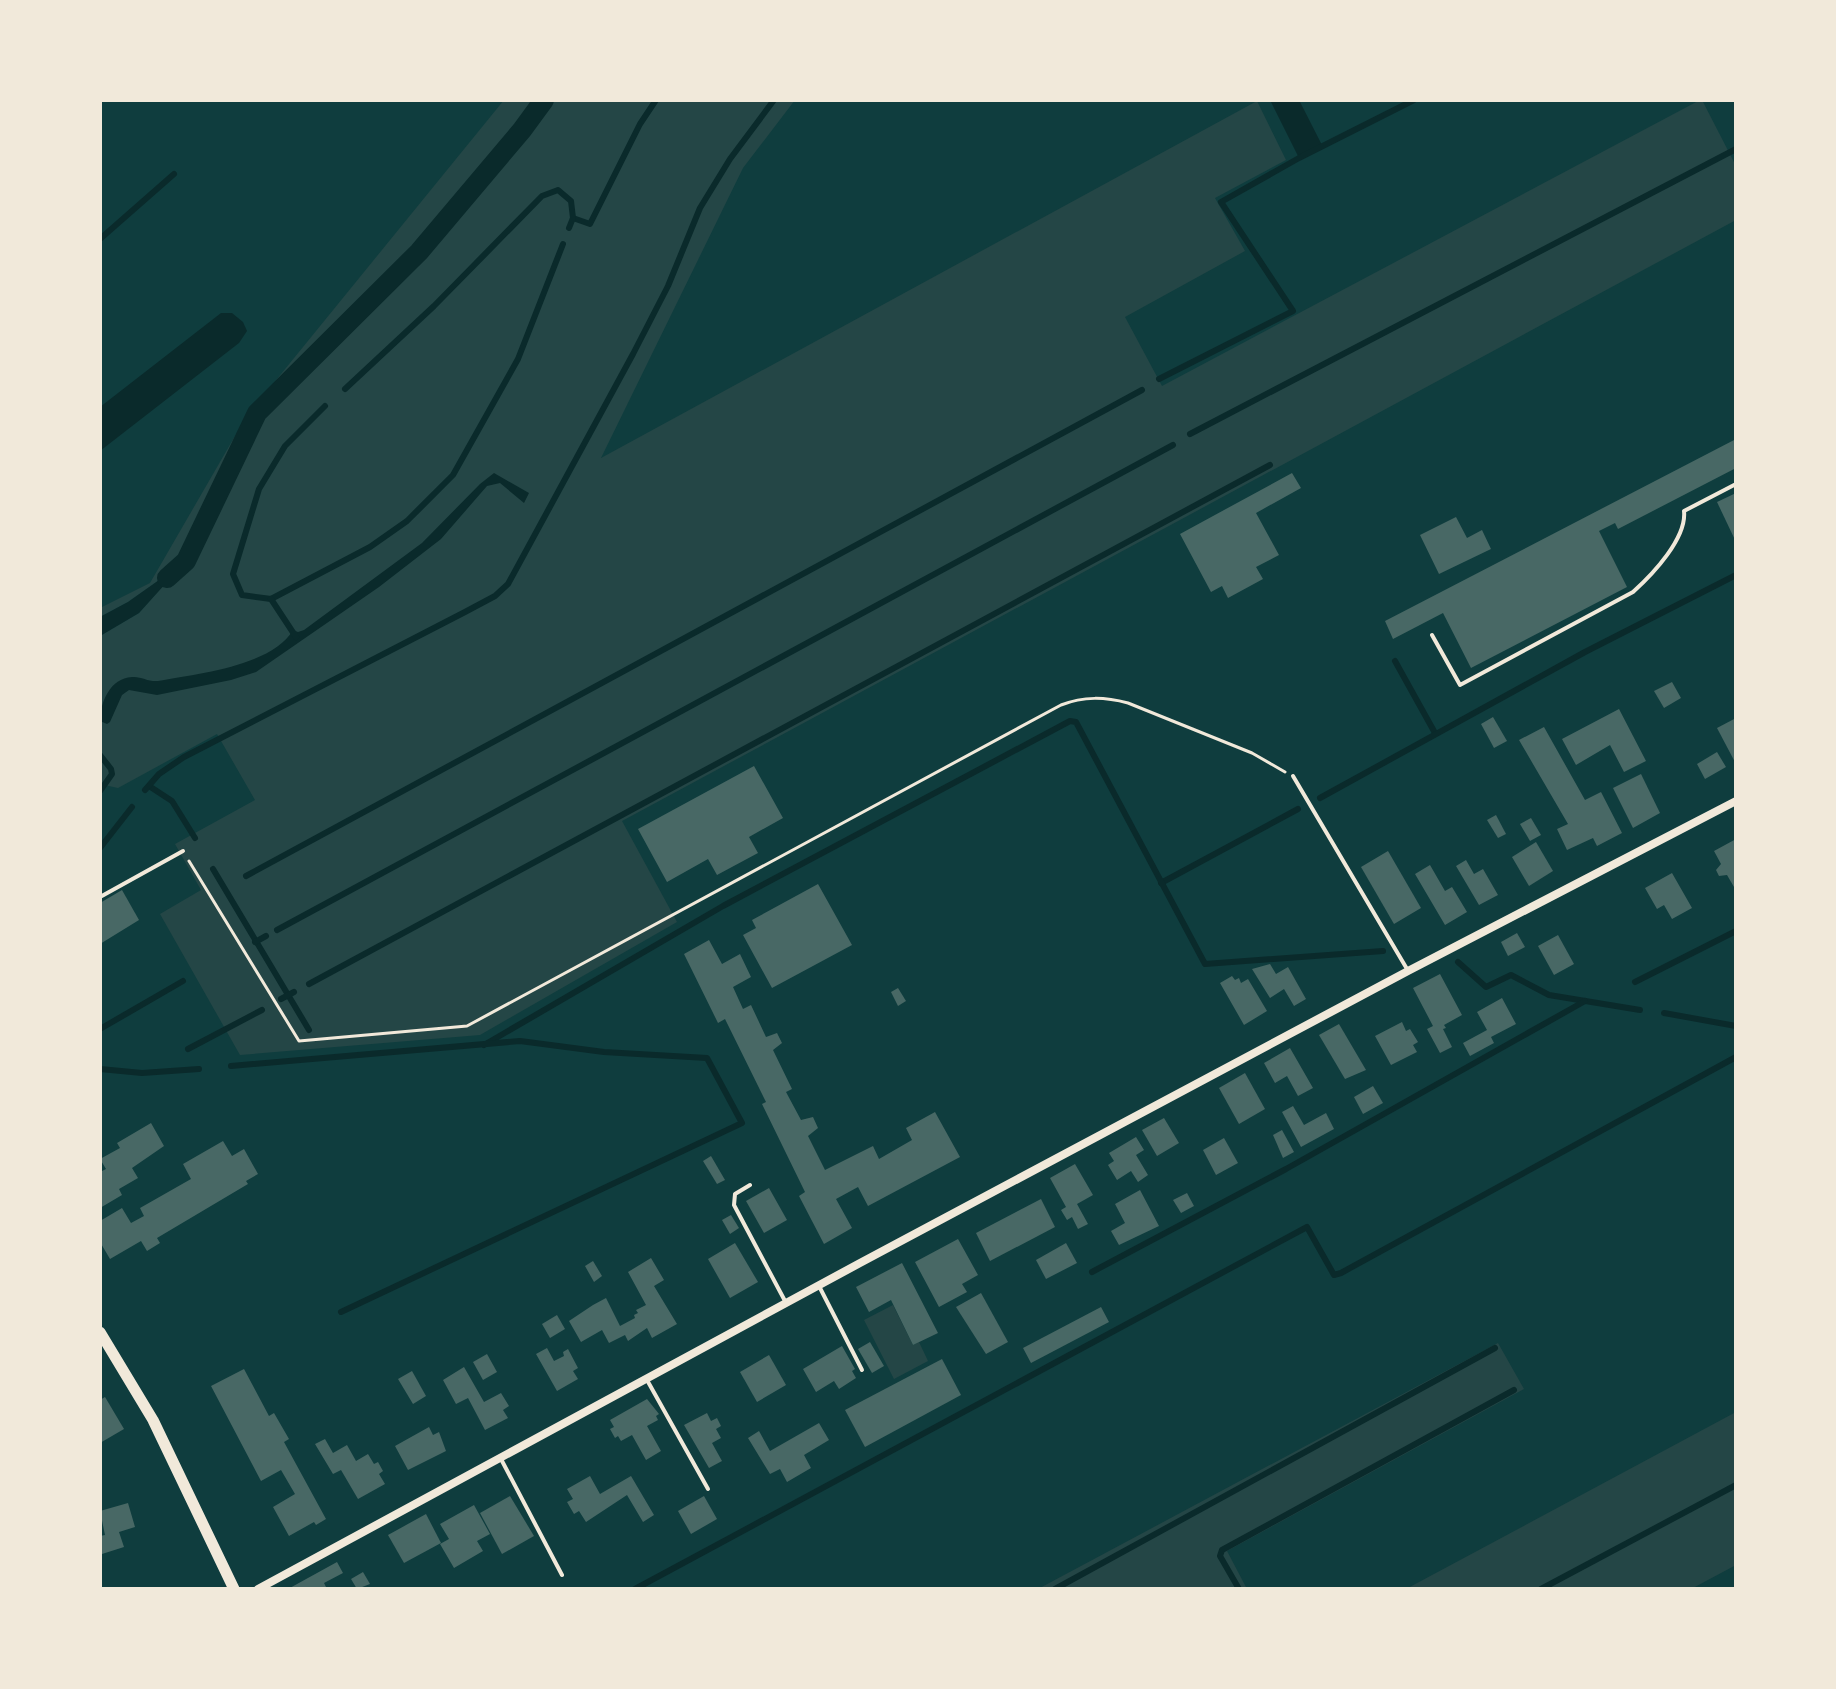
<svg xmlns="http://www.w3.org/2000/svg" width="1836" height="1689" font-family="'Source Sans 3',sans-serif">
	<rect width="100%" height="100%" fill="#0f3d3e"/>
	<!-- green -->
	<g fill="#244646">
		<polygon points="504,100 795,100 743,168 601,458 1257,101 1286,160 1215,198 1245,251 1125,317 1162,386 1700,100 1702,100 1736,166 1736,220 622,821 677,922 480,1035 240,1055 160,914 201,890 175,844 255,800 217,734 118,788 100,784 100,636 139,613 182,564 128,602 100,617 100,608 150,583 246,417"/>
		<polygon points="893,1305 913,1345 919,1342 928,1361 894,1379 864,1320"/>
		<polygon points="1498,1343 1524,1389 1227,1551 1247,1589 1038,1589"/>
		<polygon points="1736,1412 1736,1565 1691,1589 1406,1589"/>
	</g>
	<!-- water -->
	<g fill="#0a2a2b">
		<polygon points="1270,100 1299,100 1323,147 1299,158"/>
		<polygon points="221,313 232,313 243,322 247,331 239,343 100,451 100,407"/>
		<path d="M494 473 529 493 524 503 500 483 487 486 441 539 379 587 256 672 231 680 157 695 129 690 122 695 110 722 107 724 100 721C100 703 110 678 132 677 141 676 148 682 158 681 197 674 272 666 293 630L298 632 304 630 422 543 480 484Z"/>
		<polygon points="186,561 139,613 100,636 100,617 128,602"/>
	</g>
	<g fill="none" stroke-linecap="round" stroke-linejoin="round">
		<!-- stream -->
		<g stroke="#0a2a2b" stroke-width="6">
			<polyline points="573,218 590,224 640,124 656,100"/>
			<polyline points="100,239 174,174"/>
			<polyline points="1159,379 1293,311 1221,202 1299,158 1414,100"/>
			<polyline points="345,389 434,306 542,196 558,190 571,201 573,218 569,228"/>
			<polyline points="325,406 285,446 259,489 233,574 242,595 271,599 370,547 407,521 453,475 518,359 563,244"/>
			<polyline points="1190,434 1736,149"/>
			<polyline points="271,599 296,637"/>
			<polyline points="1395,661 1435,733"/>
			<polyline points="100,755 111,769 112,774 100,791"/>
			<polyline points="149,786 172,801 195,838"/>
			<polyline points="145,790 159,774 184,757 465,612 495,596 508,584 633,354 668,286 700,208 730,159 774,100"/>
			<polyline points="1320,798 1585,652 1736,575"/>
			<polyline points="100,848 132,807"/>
			<polyline points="213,869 309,1030"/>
			<polyline points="246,876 1142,390"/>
			<polyline points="1161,883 1298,809"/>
			<polyline points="277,930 1173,445"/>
			<polyline points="255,942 266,936"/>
			<polyline points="1458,962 1486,987 1511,975 1549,995 1640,1010"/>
			<polyline points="1635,982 1736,931"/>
			<polyline points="309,984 1270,465"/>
			<polyline points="281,999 294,992"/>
			<polyline points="1664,1013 1736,1026"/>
			<polyline points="100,1029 183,981"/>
			<polyline points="484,1045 723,906 1070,721 1076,722 1205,964 1383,951"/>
			<polyline points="188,1049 262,1010"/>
			<polyline points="231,1066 520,1041 604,1052 707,1058 742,1123 341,1312"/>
			<polyline points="100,1069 142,1073 199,1069"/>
			<polyline points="1092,1272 1286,1169 1585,1001"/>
			<polyline points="635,1589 1307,1227 1334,1275 1341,1273 1736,1057"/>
			<polyline points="1055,1589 1495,1348"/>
			<polyline points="1239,1589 1220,1556 1222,1550 1514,1390"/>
			<polyline points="1541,1589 1736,1485"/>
		</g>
		<!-- canal -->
		<polyline stroke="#0a2a2b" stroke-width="20" points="167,578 186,561 257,413 419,252 522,130 544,100"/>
	</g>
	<!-- building -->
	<g fill="#486865">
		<polygon points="1736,439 1736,468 1618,529 1615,523 1599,531 1627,587 1471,668 1443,613 1393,639 1385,621"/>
		<polygon points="1292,473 1301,488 1256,513 1279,555 1256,567 1263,579 1228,598 1222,586 1211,592 1180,534"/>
		<polygon points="1736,493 1736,542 1717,502"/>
		<polygon points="1456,517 1467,538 1482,530 1491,549 1439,574 1420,535"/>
		<polygon points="1672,682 1681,698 1664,708 1654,691"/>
		<polygon points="1619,709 1646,761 1624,772 1610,745 1576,765 1562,739"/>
		<polygon points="1493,717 1507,741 1494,748 1481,724"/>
		<polygon points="1736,718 1736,764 1717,728"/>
		<polygon points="1544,727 1585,800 1601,792 1622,833 1597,846 1593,838 1567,850 1557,829 1568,824 1519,740"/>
		<polygon points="1717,752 1726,767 1705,779 1697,764"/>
		<polygon points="754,766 783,818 749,837 758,853 717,875 708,859 667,882 638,829"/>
		<polygon points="1641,774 1660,813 1633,828 1613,788"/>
		<polygon points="1496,815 1506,834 1498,838 1487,820"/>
		<polygon points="1531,818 1541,835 1530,841 1520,824"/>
		<polygon points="1736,839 1736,886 1734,887 1727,875 1719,876 1716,870 1721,864 1714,851"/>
		<polygon points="1536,842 1553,871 1529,886 1512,857"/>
		<polygon points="1388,851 1421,908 1394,924 1361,867"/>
		<polygon points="1466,860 1474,874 1483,869 1498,895 1479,905 1456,866"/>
		<polygon points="1430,865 1445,891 1452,887 1467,912 1445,925 1415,874"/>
		<polygon points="1672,873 1692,908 1672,919 1664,905 1657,909 1645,888"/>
		<polygon points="818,884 852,945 772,988 743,935 756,928 752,920"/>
		<polygon points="122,890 139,920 100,944 100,903"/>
		<polygon points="1517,933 1525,947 1508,956 1501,942"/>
		<polygon points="1558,935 1574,964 1554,975 1538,946"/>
		<polygon points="709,940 722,964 740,954 751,977 733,987 743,1009 751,1005 766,1037 777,1033 782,1043 773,1050 792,1089 786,1092 801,1120 813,1117 818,1128 808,1136 825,1170 873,1146 879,1159 912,1140 906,1128 935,1112 960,1157 868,1206 858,1187 836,1199 852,1228 824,1244 799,1196 805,1192 762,1104 766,1102 725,1019 718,1023 684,954"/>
		<polygon points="1270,964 1276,974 1288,967 1306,999 1294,1006 1284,989 1270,998 1252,969"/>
		<polygon points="1440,974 1462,1015 1444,1025 1446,1028 1443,1029 1452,1047 1440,1053 1427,1029 1433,1026 1413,988"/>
		<polygon points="1232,976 1235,980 1239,978 1241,983 1248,979 1267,1011 1244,1025 1220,983"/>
		<polygon points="898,988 906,1001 898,1006 891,992"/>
		<polygon points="1502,998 1516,1024 1491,1037 1494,1043 1470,1056 1463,1043 1487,1030 1477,1012"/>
		<polygon points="1402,1022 1406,1031 1410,1029 1418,1042 1413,1045 1417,1052 1391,1065 1375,1036"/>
		<polygon points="1339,1024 1366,1070 1345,1079 1319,1035"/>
		<polygon points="1290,1048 1313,1088 1298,1096 1287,1076 1275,1083 1264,1063"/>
		<polygon points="1245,1073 1265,1109 1239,1124 1219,1088"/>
		<polygon points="1373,1086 1383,1103 1363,1114 1354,1097"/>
		<polygon points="1293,1106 1304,1125 1326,1113 1334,1129 1301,1147 1282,1112"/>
		<polygon points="1164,1118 1179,1143 1157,1156 1142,1130"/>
		<polygon points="151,1123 164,1146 132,1168 138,1178 119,1189 122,1195 100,1208 100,1172 106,1169 100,1159 120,1148 117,1143"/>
		<polygon points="1282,1130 1294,1152 1283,1158 1273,1135"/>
		<polygon points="1136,1137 1144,1150 1136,1155 1148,1175 1138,1182 1131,1171 1117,1180 1108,1165 1114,1161 1109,1153"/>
		<polygon points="1224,1138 1238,1163 1216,1175 1203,1150"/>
		<polygon points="223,1141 232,1156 244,1149 258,1174 246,1181 248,1184 157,1238 160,1243 147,1251 141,1241 110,1259 100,1242 100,1221 122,1208 131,1223 144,1216 140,1208 191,1179 183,1164"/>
		<polygon points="711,1156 725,1180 717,1184 703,1161"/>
		<polygon points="1075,1164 1093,1195 1077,1204 1088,1224 1078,1229 1072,1217 1067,1220 1061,1210 1066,1207 1050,1178"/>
		<polygon points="769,1188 787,1220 764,1233 746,1201"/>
		<polygon points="1140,1190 1159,1226 1119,1245 1111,1231 1125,1223 1115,1204"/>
		<polygon points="1187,1193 1194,1206 1181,1213 1173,1200"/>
		<polygon points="1041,1199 1055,1227 990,1261 976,1233"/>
		<polygon points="731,1215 739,1228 730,1234 722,1220"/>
		<polygon points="958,1239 978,1275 962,1284 967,1292 939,1307 915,1262"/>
		<polygon points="735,1243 758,1282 730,1298 708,1259"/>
		<polygon points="1066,1243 1077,1263 1046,1279 1036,1260"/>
		<polygon points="651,1258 664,1280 654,1286 677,1324 652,1338 647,1328 628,1341 625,1335 609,1343 602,1330 581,1342 569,1321 593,1305 606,1298 620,1326 635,1318 634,1315 638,1313 636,1310 646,1305 628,1272"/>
		<polygon points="593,1261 602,1276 594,1282 585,1266"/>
		<polygon points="902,1263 938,1333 913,1345 891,1300 869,1312 856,1287"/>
		<polygon points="981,1293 1008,1342 986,1354 956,1307"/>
		<polygon points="1101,1307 1109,1322 1031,1363 1023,1348"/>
		<polygon points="557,1315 565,1329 550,1338 542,1324"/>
		<polygon points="870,1342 884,1366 872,1373 858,1349"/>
		<polygon points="842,1346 855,1369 852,1371 856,1378 839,1389 834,1381 816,1392 803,1369"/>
		<polygon points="547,1348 554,1361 564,1356 563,1352 568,1349 578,1368 573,1371 578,1379 557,1391 536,1354"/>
		<polygon points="487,1354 497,1372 483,1380 473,1362"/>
		<polygon points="769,1355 786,1385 757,1402 740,1372"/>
		<polygon points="942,1359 961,1395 865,1447 845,1410"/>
		<polygon points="464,1367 484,1402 501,1393 509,1406 503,1410 508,1418 485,1430 468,1398 456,1404 443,1380"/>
		<polygon points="244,1369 269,1416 274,1413 289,1439 284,1442 326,1519 316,1525 314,1522 289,1536 273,1507 295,1494 281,1470 261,1481 211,1386"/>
		<polygon points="412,1371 426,1396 413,1404 398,1379"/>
		<polygon points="105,1397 124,1429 100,1443 100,1400"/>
		<polygon points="647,1399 659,1414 656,1416 658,1420 647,1426 661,1451 646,1460 632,1435 621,1441 618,1436 615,1438 610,1429 614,1427 610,1420"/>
		<polygon points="707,1413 711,1421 717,1418 721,1426 716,1429 721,1438 712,1443 722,1461 709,1468 684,1425"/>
		<polygon points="819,1423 829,1440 804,1455 811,1468 787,1482 780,1469 770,1474 748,1438 759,1431 770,1451"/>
		<polygon points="429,1427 433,1435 439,1432 446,1451 408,1470 395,1446"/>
		<polygon points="325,1439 333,1453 347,1445 356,1461 368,1454 374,1464 378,1462 383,1471 379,1474 385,1484 358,1499 341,1470 333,1474 315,1444"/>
		<polygon points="590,1476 600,1494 631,1476 654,1515 643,1522 627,1495 586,1522 579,1511 574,1514 567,1502 573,1499 567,1489"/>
		<polygon points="510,1496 534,1536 502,1554 480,1513"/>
		<polygon points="704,1496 717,1519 691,1534 678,1511"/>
		<polygon points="128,1503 135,1527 119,1532 124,1547 102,1554 100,1536 105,1535 100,1511"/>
		<polygon points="474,1505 490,1534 477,1541 483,1551 454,1568 440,1544 449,1539 440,1524"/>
		<polygon points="426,1514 441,1543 404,1563 388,1535"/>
		<polygon points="337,1562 343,1573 324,1583 327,1589 288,1589"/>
		<polygon points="363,1572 370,1584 357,1589 351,1579"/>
	</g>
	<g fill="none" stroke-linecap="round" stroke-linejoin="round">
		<!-- path -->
		<path stroke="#f1e9da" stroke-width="3" d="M189 861 299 1041 467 1026 1061 705C1084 696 1105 697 1128 703L1252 753 1285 772"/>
		<!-- service -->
		<g stroke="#f1e9da" stroke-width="4">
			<path d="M1432 635 1460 685 1633 592C1653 574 1687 538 1684 511L1736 484"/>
			<polyline points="1293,776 1407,969"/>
			<polyline points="100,897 183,851"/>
			<polyline points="750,1185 735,1194 734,1205 785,1301"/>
			<polyline points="819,1286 862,1370"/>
			<polyline points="647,1380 708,1489"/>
			<polyline points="501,1459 562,1575"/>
		</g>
		<!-- minor -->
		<polyline stroke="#f1e9da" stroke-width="8" points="258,1589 860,1263 1408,971 1736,801"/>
		<!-- secondary -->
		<polyline stroke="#f1e9da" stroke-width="11" points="100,1332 153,1420 234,1589"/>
	</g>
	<!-- border -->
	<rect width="1836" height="1689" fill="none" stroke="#f1e9da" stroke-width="204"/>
</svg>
